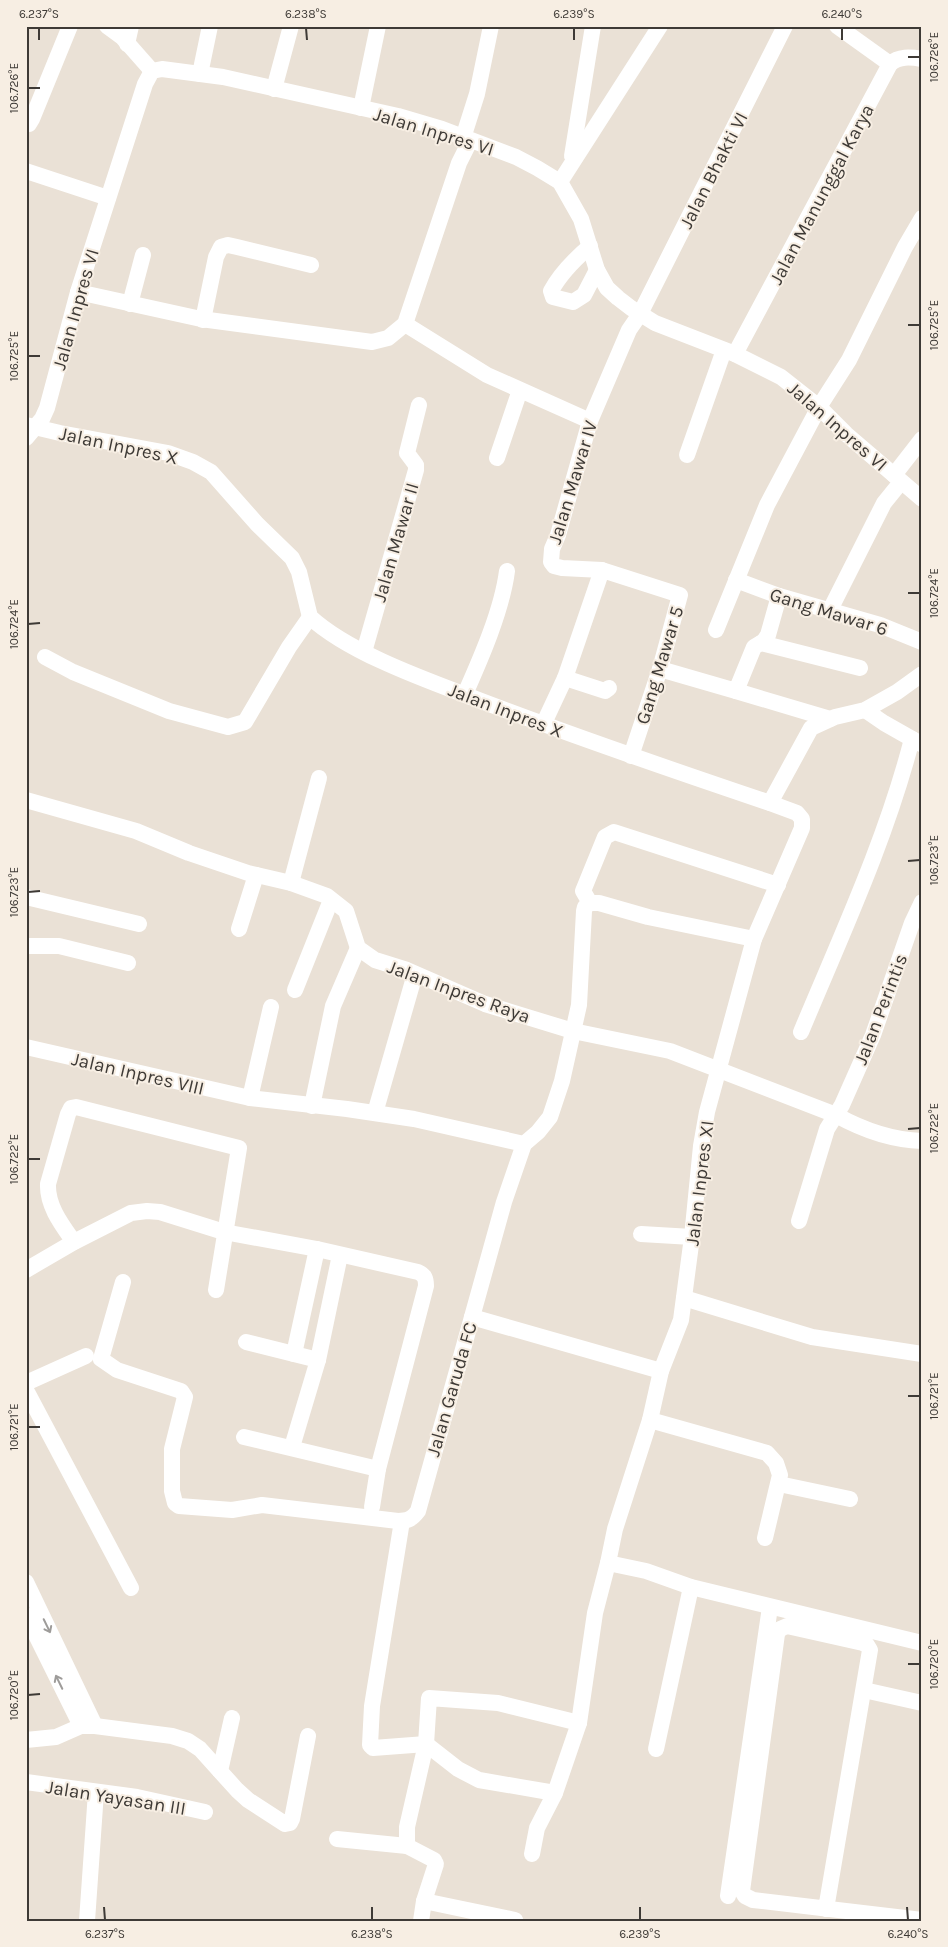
<svg xmlns="http://www.w3.org/2000/svg" width="948" height="1947" font-family="Karla,sans-serif">
	<rect width="100%" height="100%" fill="#eae1d6"/>
	<g fill="none" stroke-linecap="round" stroke-linejoin="round">
		<!-- minor -->
		<g stroke="#fff" stroke-width="16">
			<polyline points="107,26 122,37 152,71"/>
			<polyline points="837,26 890,64"/>
			<polyline points="127,44 131,26"/>
			<polyline points="200,74 210,26"/>
			<polyline points="274,89 291,26"/>
			<polyline points="361,108 378,26"/>
			<polyline points="26,124 29,124 32,119 70,26"/>
			<polyline points="463,138 477,94 491,26"/>
			<polyline points="572,156 593,26"/>
			<polyline points="26,171 108,198"/>
			<polyline points="560,182 660,26"/>
			<path d="M590 246C575 259 560 274 551 291L553 297 573 302 584 295 597 270"/>
			<polyline points="78,292 201,319 372,342 388,338 405,324 459,163 470,141"/>
			<polyline points="130,304 143,255"/>
			<polyline points="203,320 216,257 221,247 228,245 237,247 311,265"/>
			<polyline points="405,324 487,375 590,421"/>
			<path d="M735 354 890 64C899 56 910 57 922 59"/>
			<path d="M26 425 60 433 168 453 193 462 211 472 257 524 292 558 299 572 310 617C349 653 426 680 476 699 573 736 672 770 770 803L797 813 802 819V828L754 939 707 1112 701 1146 692 1237 681 1320 661 1371 650 1420 615 1529 608 1563 646 1571 691 1587 922 1643"/>
			<polyline points="26,438 42,419 47,408 78,292 145,84 152,71 162,69 223,77 398,116 442,129 516,157 537,168 560,182 581,219 597,270 607,288 618,298 631,308 655,323 735,354 781,377 819,407 846,434 922,499"/>
			<polyline points="687,455 724,350"/>
			<polyline points="497,458 520,390"/>
			<polyline points="894,475 922,439"/>
			<polyline points="736,580 779,596 880,625 922,642"/>
			<polyline points="830,610 884,503 901,482"/>
			<polyline points="716,630 767,505 819,407 849,360 905,247 922,218"/>
			<polyline points="761,643 860,668"/>
			<polyline points="364,652 416,470 416,465 407,453 419,405"/>
			<polyline points="45,657 73,672 169,711 228,727 245,722 289,647 310,617"/>
			<polyline points="660,669 736,691 754,647 764,641 768,635 779,596"/>
			<polyline points="565,678 605,691 609,688"/>
			<polyline points="736,691 830,719"/>
			<path d="M465 694C481 658 502 610 507 571"/>
			<polyline points="865,710 884,723 921,744"/>
			<polyline points="543,725 565,678 602,570"/>
			<polyline points="631,756 660,669 680,595 602,570 562,568 554,566 551,562 552,549 558,535 590,421 629,330 640,314 785,26"/>
			<path d="M26 800 136 831 189 853 248 873 291 883 327 896 346 911 358 948 375 960 407 970 485 1004 573 1031 670 1051 836 1115C863 1130 891 1140 922 1141"/>
			<polyline points="770,803 811,728 835,717 865,710 897,692 922,674"/>
			<polyline points="291,883 319,778"/>
			<polyline points="26,897 139,924"/>
			<polyline points="590,903 583,891 605,837 614,832 778,885"/>
			<polyline points="590,903 599,903 648,917 754,939"/>
			<polyline points="239,929 256,875"/>
			<polyline points="26,946 59,946 128,963"/>
			<polyline points="295,990 331,900"/>
			<path d="M801 1032C841 936 886 840 912 739"/>
			<polyline points="26,1047 250,1098 347,1109 414,1119 524,1144"/>
			<polyline points="250,1098 271,1007"/>
			<polyline points="312,1106 333,1006 358,948"/>
			<polyline points="375,1113 415,974"/>
			<polyline points="799,1221 827,1129 842,1105 873,1035 912,923 922,902"/>
			<polyline points="641,1234 692,1237"/>
			<path d="M74 1242C62 1225 47 1206 48 1184L68 1114 71 1108 76 1107 239 1148 216 1290"/>
			<path d="M26 1270 74 1242 131 1213 147 1211 160 1212 224 1232 317 1249 418 1272C425 1275 426 1279 426 1286L378 1469 244 1437"/>
			<path d="M123 1282 101 1359 117 1370 181 1391 185 1397 172 1449V1491L175 1503 179 1506 232 1510 262 1505 398 1521C408 1521 412 1519 418 1511L504 1202 524 1144 538 1132 550 1117 562 1081 579 1005 584 911 585 907 590 903"/>
			<polyline points="684,1298 812,1337 922,1354"/>
			<polyline points="472,1317 661,1371"/>
			<polyline points="246,1342 318,1360"/>
			<polyline points="294,1354 317,1249"/>
			<polyline points="26,1383 86,1356"/>
			<polyline points="26,1390 131,1588"/>
			<polyline points="650,1420 767,1453 776,1463 780,1475 765,1538"/>
			<polyline points="292,1447 318,1360 340,1255"/>
			<polyline points="779,1484 850,1499"/>
			<polyline points="372,1507 378,1469"/>
			<polyline points="402,1521 372,1706 370,1745 373,1748 426,1744 458,1769 479,1780 555,1793"/>
			<polyline points="26,1582 95,1726"/>
			<polyline points="26,1615 81,1726"/>
			<polyline points="864,1690 922,1703"/>
			<polyline points="26,1740 56,1737 81,1726 95,1726 172,1736 188,1741 200,1749 237,1790 248,1800 285,1824 290,1823 292,1819 308,1736"/>
			<polyline points="656,1749 691,1587"/>
			<polyline points="220,1771 232,1718"/>
			<polyline points="26,1782 137,1797 205,1812"/>
			<polyline points="337,1839 407,1846 434,1860 436,1864 424,1901 421,1921"/>
			<polyline points="407,1846 407,1827 426,1744 429,1698 498,1703 579,1723"/>
			<polyline points="532,1854 537,1828 555,1793 579,1723 595,1613 608,1563"/>
			<polyline points="728,1896 770,1607"/>
			<polyline points="424,1901 515,1920"/>
			<polyline points="826,1909 870,1650 867,1645 863,1643 787,1626 780,1629 777,1634 742,1891 745,1896 753,1900 922,1920"/>
			<polyline points="87,1921 96,1792"/>
		</g>
	</g>
	<!-- one-way arrows -->
	<defs><path id="oneway-shaft" d="M-6 0H5M1.5-3L5.5 0L1.5 3" fill="none" stroke-width="1.6" stroke-linecap="round" stroke-linejoin="round" transform="scale(1.25)"/></defs>
	<g stroke="#9e9c9a">
		<use href="#oneway-shaft" transform="translate(47 1626) rotate(64)"/>
		<use href="#oneway-shaft" transform="translate(59 1682) rotate(-116)"/>
	</g>
	<!-- ticks -->
	<path fill="none" stroke="#3e3a36" stroke-width="2" d="M39 28V40M306 28 307 40M574 28V40M842 28V40M908 57H920M28 88H40M908 325H920M28 356H40M908 593H920M28 624 40 623M908 861 920 860M28 892 40 891M908 1129 920 1128M28 1159H40M908 1396H920M28 1427H40M908 1664H920M28 1695 40 1694M104 1907 105 1920M372 1907V1920M640 1907V1920M907 1907 908 1920"/>
	<g text-anchor="middle" stroke-width="4" stroke-linejoin="round" paint-order="stroke">
		<!-- street labels -->
		<g font-size="19" fill="#3e3a36" stroke="#f7eee3">
			<text transform="translate(434 131) rotate(17)" y="7">Jalan Inpres VI</text>
			<text transform="translate(713 170) rotate(-63)" y="7">Jalan Bhakti VI</text>
			<text transform="translate(821 194) rotate(-62)" y="7">Jalan Manunggal Karya</text>
			<text transform="translate(75 309) rotate(-74)" y="7">Jalan Inpres VI</text>
			<text transform="translate(838 426) rotate(41)" y="7">Jalan Inpres VI</text>
			<text transform="translate(119 445) rotate(12)" y="7">Jalan Inpres X</text>
			<text transform="translate(572 482) rotate(-73)" y="7">Jalan Mawar IV</text>
			<text transform="translate(395 542) rotate(-74)" y="7">Jalan Mawar II</text>
			<text transform="translate(829 611) rotate(17)" y="7">Gang Mawar 6</text>
			<text transform="translate(659 665) rotate(-73)" y="7">Gang Mawar 5</text>
			<text transform="translate(506 710) rotate(21)" y="7">Jalan Inpres X</text>
			<text transform="translate(459 991) rotate(20)" y="7">Jalan Inpres Raya</text>
			<text transform="translate(880 1009) rotate(-69)" y="7">Jalan Perintis</text>
			<text transform="translate(138 1073) rotate(13)" y="7">Jalan Inpres VIII</text>
			<text transform="translate(699 1183) rotate(-83)" y="7">Jalan Inpres XI</text>
			<text transform="translate(451 1389) rotate(-74)" y="7">Jalan Garuda FC</text>
			<text transform="translate(116 1797) rotate(9)" y="7">Jalan Yayasan III</text>
		</g>
	</g>
	<!-- border -->
	<rect width="948" height="1947" fill="none" stroke="#f7eee3" stroke-width="55"/>
	<rect x="28" y="28" width="892" height="1892" fill="none" stroke="#3e3a36" stroke-width="2"/>
	<g font-size="12" text-anchor="middle" fill="#3e3a36">
		<text x="39" y="18">6.237°S</text>
		<text x="306" y="18">6.238°S</text>
		<text x="574" y="18">6.239°S</text>
		<text x="842" y="18">6.240°S</text>
		<text transform="translate(934 57) rotate(-90)" y="4">106.726°E</text>
		<text transform="translate(14 88) rotate(-90)" y="4">106.726°E</text>
		<text transform="translate(934 325) rotate(-90)" y="4">106.725°E</text>
		<text transform="translate(14 356) rotate(-90)" y="4">106.725°E</text>
		<text transform="translate(934 593) rotate(-90)" y="4">106.724°E</text>
		<text transform="translate(14 624) rotate(-90)" y="4">106.724°E</text>
		<text transform="translate(934 860) rotate(-90)" y="4">106.723°E</text>
		<text transform="translate(14 892) rotate(-90)" y="4">106.723°E</text>
		<text transform="translate(934 1128) rotate(-90)" y="4">106.722°E</text>
		<text transform="translate(14 1159) rotate(-90)" y="4">106.722°E</text>
		<text transform="translate(934 1396) rotate(-90)" y="4">106.721°E</text>
		<text transform="translate(14 1427) rotate(-90)" y="4">106.721°E</text>
		<text transform="translate(934 1664) rotate(-90)" y="4">106.720°E</text>
		<text transform="translate(14 1695) rotate(-90)" y="4">106.720°E</text>
		<text x="105" y="1938">6.237°S</text>
		<text x="372" y="1938">6.238°S</text>
		<text x="640" y="1938">6.239°S</text>
		<text x="908" y="1938">6.240°S</text>
	</g>
</svg>
